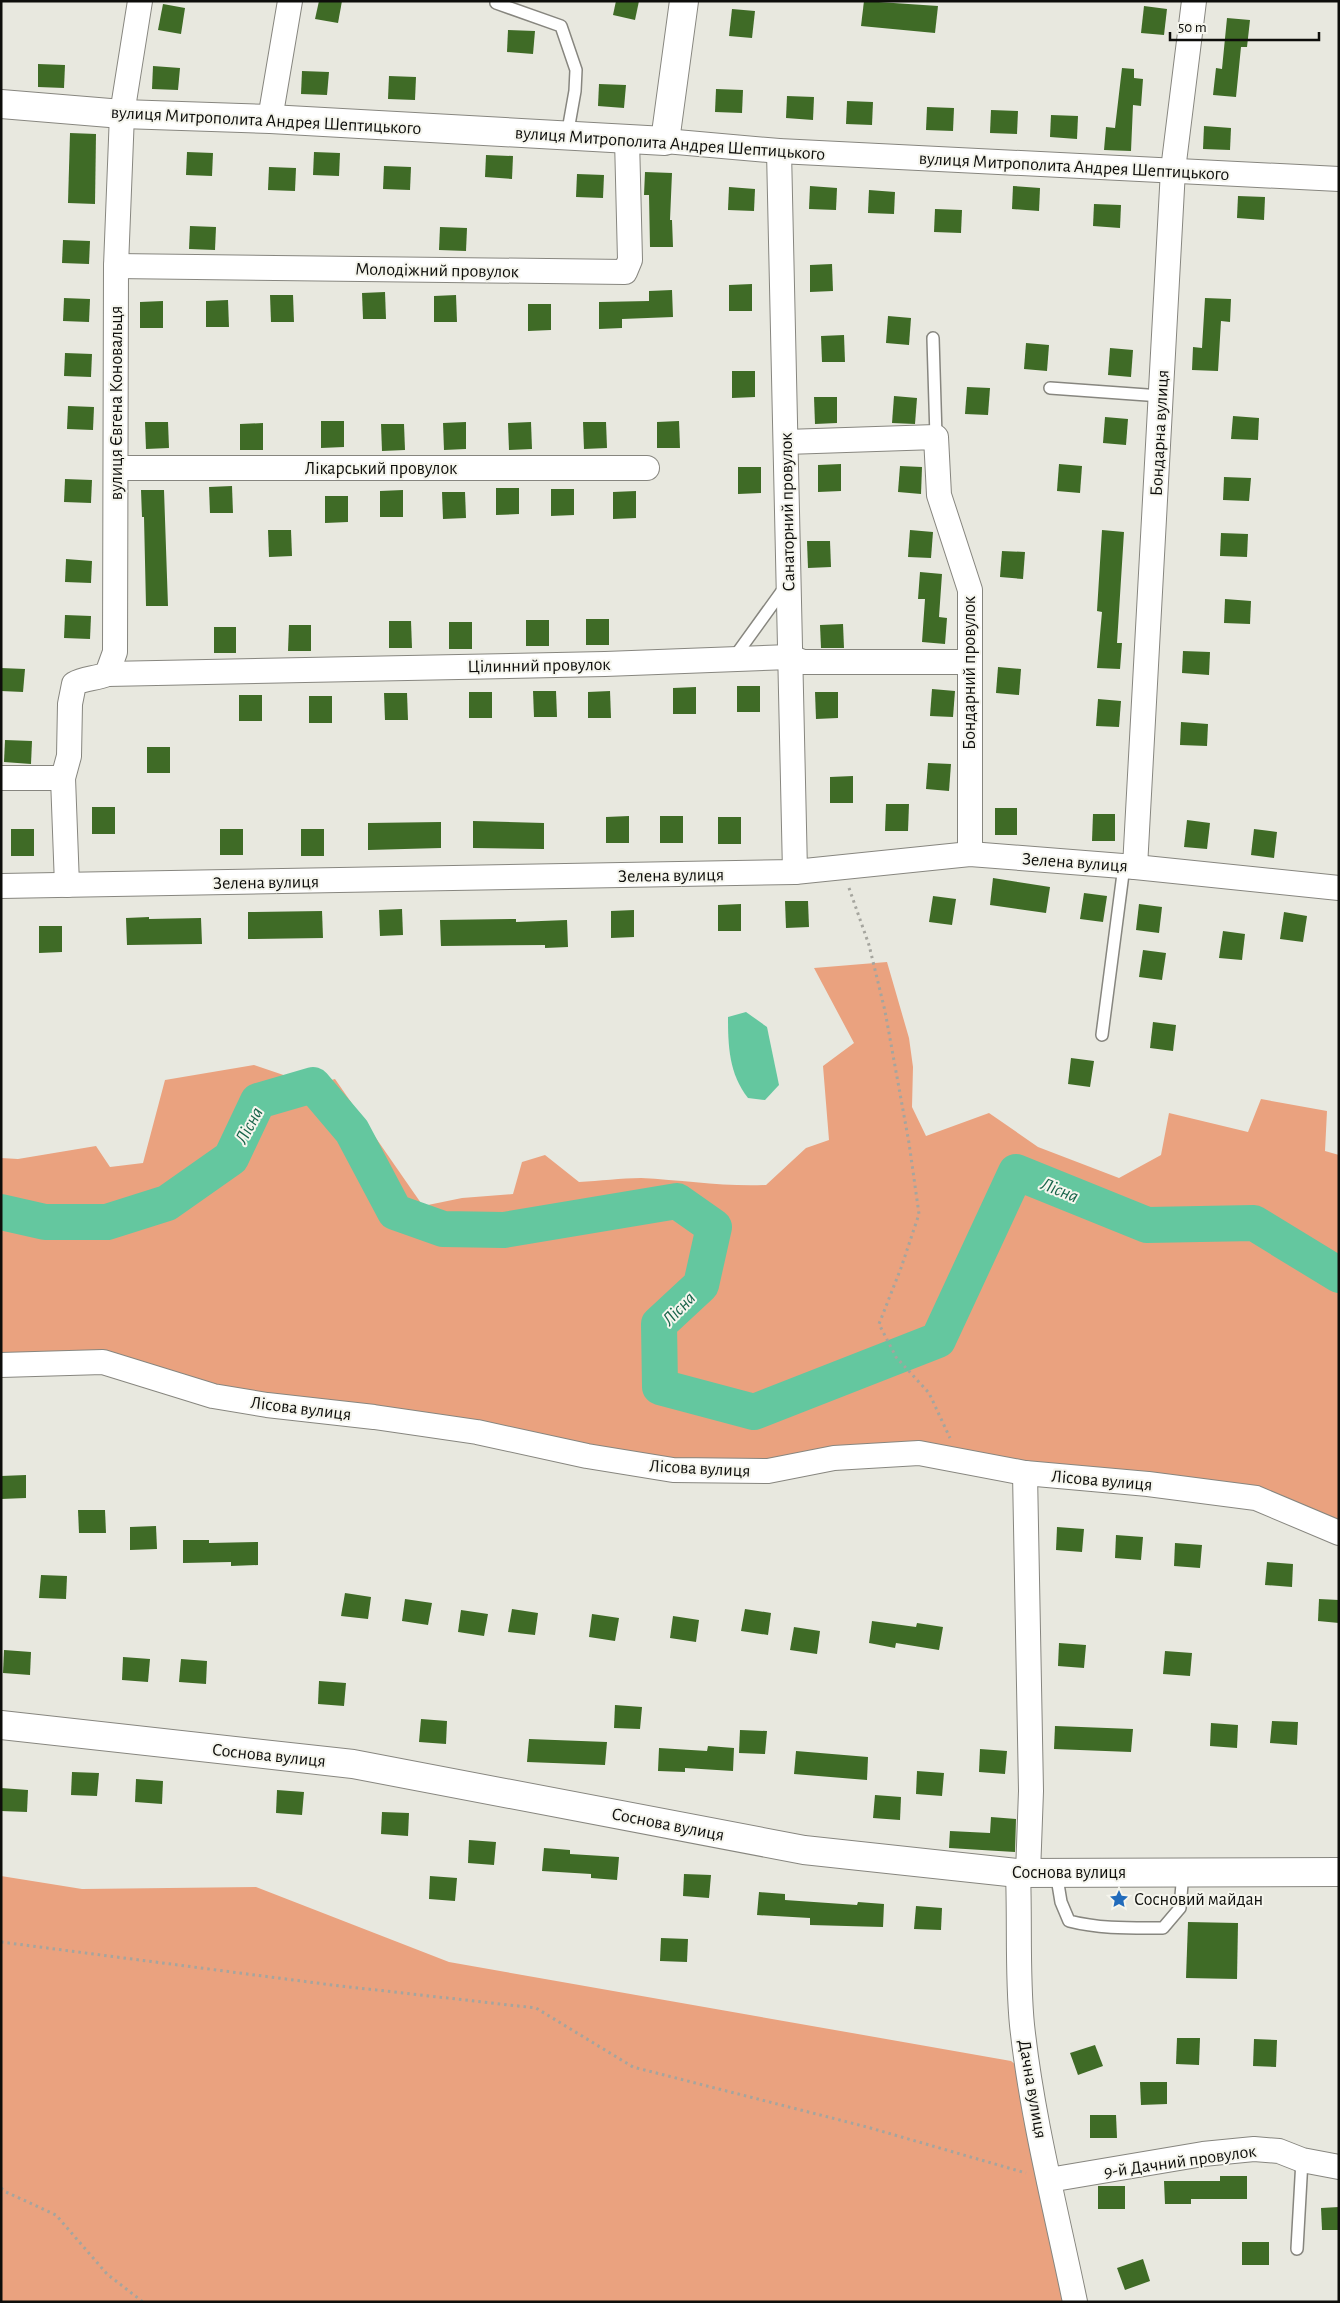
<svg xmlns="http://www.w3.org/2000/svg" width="1340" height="2303" font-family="'Alegreya Sans',sans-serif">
	<rect width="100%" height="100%" fill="#e8e8df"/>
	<!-- green -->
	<g fill="#eaa27f">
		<path d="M887 962 909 1038 913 1067 912 1107 926 1136 989 1113 1038 1147 1119 1178 1161 1155 1169 1113 1248 1132 1261 1099 1327 1111 1325 1151 1339 1155V1533L1256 1498 919 1453 673 1470 374 1417 103 1362 1 1365V1158L18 1159 96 1146 110 1167 143 1163 165 1080 254 1065 313 1085 335 1079 423 1206 462 1198 513 1194 522 1162 545 1155 579 1182C600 1181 621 1178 641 1178 683 1180 724 1187 766 1185L806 1148 829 1140 823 1066 854 1043 814 968Z"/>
		<polygon points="1,1876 82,1889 256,1887 449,1962 1011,2061 1016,2065 1069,2302 1,2302"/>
	</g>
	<!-- water -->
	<path fill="#64c79f" d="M746 1012 767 1027 779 1085 765 1100 748 1098C729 1074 728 1046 728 1017Z"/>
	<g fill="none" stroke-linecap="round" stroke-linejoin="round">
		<!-- river -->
		<polyline stroke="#64c79f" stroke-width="36" points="1,1212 45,1222 107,1222 167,1203 231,1158 258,1101 313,1085 352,1131 395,1212 443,1229 504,1230 677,1201 714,1227 701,1285 659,1324 660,1387 754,1412 938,1340 1016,1172 1147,1225 1254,1223 1339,1275"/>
	</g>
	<!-- building -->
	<g fill="#3f6b26">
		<polygon points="319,1 342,1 338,23 315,19"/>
		<polygon points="616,1 639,1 635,20 613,15"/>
		<polygon points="864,1 938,6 935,33 861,26"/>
		<polygon points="163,4 185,8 181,34 158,30"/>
		<polygon points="1144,6 1167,9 1164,35 1141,33"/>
		<polygon points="732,9 755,11 752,38 729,36"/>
		<polygon points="1227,18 1250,20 1247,47 1241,47 1236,97 1213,95 1216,68 1222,69"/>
		<polygon points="508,30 535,31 533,54 507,52"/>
		<polygon points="38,64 65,65 64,88 38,87"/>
		<polygon points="153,66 180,68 178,90 152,89"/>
		<polygon points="1122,68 1134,69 1134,78 1143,79 1141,106 1133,105 1131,151 1104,150 1106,127 1115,128"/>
		<polygon points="302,71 329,72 327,95 301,94"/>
		<polygon points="389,76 416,77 415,100 388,99"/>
		<polygon points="599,84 626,85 624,108 598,106"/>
		<polygon points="716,89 743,90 742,113 715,112"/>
		<polygon points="787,96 814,97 813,120 786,118"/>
		<polygon points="847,101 873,102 872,125 846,124"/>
		<polygon points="927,107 954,108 953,131 926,130"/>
		<polygon points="991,110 1018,111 1017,134 990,133"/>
		<polygon points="1051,115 1078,116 1077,139 1050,137"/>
		<polygon points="1204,126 1231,128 1230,150 1203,149"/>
		<polygon points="70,133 96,134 95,204 68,203"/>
		<polygon points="187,152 213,153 212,176 186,175"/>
		<polygon points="314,152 340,153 339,176 313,175"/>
		<polygon points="486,155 513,156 512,179 485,177"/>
		<polygon points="384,166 411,167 410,190 383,189"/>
		<polygon points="269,167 296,168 295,191 268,190"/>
		<polygon points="645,172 672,173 670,220 672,220 673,247 650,247 649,195 644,195"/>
		<polygon points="577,174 604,175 603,198 576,197"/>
		<polygon points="810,186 837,188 836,210 809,209"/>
		<polygon points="1013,186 1040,188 1039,211 1012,209"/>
		<polygon points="729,187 755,189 754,211 728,210"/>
		<polygon points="869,190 895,192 894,214 868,213"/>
		<polygon points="1238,196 1265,197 1264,220 1237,218"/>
		<polygon points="1094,204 1121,205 1120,228 1093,226"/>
		<polygon points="935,209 962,210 961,233 934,232"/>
		<polygon points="190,226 216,227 215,250 189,249"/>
		<polygon points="440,227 467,228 466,251 439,250"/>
		<polygon points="63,240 90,241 89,264 62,263"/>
		<polygon points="832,264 833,291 810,292 810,265"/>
		<polygon points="752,284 752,311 729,311 729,285"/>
		<polygon points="672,290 673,317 622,319 622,328 599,329 599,302 649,301 649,291"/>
		<polygon points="385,292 386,319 363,319 362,293"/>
		<polygon points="270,295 293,295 294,322 271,322"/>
		<polygon points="456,295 457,322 434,322 434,296"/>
		<polygon points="64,298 90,299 89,322 63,321"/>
		<polygon points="1205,298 1231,299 1230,322 1221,321 1218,371 1192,370 1193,347 1202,348"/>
		<polygon points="228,300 229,327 206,327 206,301"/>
		<polygon points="163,301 163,328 140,328 140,302"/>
		<polygon points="528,304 551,304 551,330 528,331"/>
		<polygon points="888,316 911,318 909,345 886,343"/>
		<polygon points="844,335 845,362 822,362 821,336"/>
		<polygon points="1026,343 1049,345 1047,371 1024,369"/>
		<polygon points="1110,348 1133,350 1131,377 1108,375"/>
		<polygon points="65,353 92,354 91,377 64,376"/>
		<polygon points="732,371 755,371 755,397 732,398"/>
		<polygon points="967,387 990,388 988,415 965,414"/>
		<polygon points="894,396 917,398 915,424 892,423"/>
		<polygon points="814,397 837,397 837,423 815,424"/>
		<polygon points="68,406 94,407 93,430 67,429"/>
		<polygon points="1233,416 1259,418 1258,440 1231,439"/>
		<polygon points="1105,417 1128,419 1126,445 1103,443"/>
		<polygon points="321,421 344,421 344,447 321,448"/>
		<polygon points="679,421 680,448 657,448 657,422"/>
		<polygon points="145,422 168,422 169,448 146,449"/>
		<polygon points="466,422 466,449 444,450 443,423"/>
		<polygon points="531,422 532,449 509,450 508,423"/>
		<polygon points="583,422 606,422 607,448 584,449"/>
		<polygon points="263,423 263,450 240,450 240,424"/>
		<polygon points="381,424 404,424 405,450 382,451"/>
		<polygon points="841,464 841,491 818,492 818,465"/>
		<polygon points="1059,464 1082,466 1080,493 1057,491"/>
		<polygon points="900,466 922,467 921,494 898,492"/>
		<polygon points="738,467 761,467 761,493 738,494"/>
		<polygon points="1224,477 1251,478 1249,501 1223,500"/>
		<polygon points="65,479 92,480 91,503 64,502"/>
		<polygon points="232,486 233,513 210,513 209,487"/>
		<polygon points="496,488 519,488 519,514 496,515"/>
		<polygon points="551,489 574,489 574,515 551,516"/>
		<polygon points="141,490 164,490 168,606 146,606 144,517 142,517"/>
		<polygon points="403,490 403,517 380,517 380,491"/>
		<polygon points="636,491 636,518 613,519 613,492"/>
		<polygon points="442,492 465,492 466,518 443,519"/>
		<polygon points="325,496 348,496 348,522 325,523"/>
		<polygon points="268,530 291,530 292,556 269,557"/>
		<polygon points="910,530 933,532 931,558 908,557"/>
		<polygon points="1102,530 1124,532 1117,643 1122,643 1120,669 1097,668 1102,612 1097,611"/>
		<polygon points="1221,533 1248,534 1247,557 1220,556"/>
		<polygon points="807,541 830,541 831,567 808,568"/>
		<polygon points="1002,551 1025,552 1023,579 1000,577"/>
		<polygon points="66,559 92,561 91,583 65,582"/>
		<polygon points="920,572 942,574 939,617 947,618 945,644 922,642 925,599 918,599"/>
		<polygon points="1225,599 1251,601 1250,624 1224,623"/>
		<polygon points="65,615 91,616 90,639 64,638"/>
		<rect x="586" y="619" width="23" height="26"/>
		<rect x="526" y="620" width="23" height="26"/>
		<polygon points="389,621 411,621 412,648 389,648"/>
		<rect x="449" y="622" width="23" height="27"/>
		<polygon points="843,624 844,648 821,648 820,625"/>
		<polygon points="289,625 311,625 311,651 288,651"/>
		<rect x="214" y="627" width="22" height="26"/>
		<polygon points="1183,651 1210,652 1209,675 1182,673"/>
		<polygon points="998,667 1021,669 1019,695 996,693"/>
		<polygon points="1,668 25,669 23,692 1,691"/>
		<rect x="737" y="686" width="23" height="26"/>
		<polygon points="696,687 696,714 673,714 673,688"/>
		<polygon points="932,689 955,691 953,717 930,716"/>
		<polygon points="533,691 556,691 557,717 534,717"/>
		<polygon points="610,691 611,718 588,718 588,692"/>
		<rect x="469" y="692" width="23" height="26"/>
		<polygon points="815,692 838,692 838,718 816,719"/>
		<polygon points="384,693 407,693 408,720 385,720"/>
		<rect x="239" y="695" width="23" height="26"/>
		<rect x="309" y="696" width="23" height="27"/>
		<polygon points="1098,699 1121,701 1119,727 1096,726"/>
		<polygon points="1181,722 1208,724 1207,746 1180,745"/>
		<polygon points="5,740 32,741 31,764 4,762"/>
		<rect x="147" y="747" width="23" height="26"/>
		<polygon points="928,763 951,764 949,791 926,789"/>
		<polygon points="853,776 853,803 830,803 830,777"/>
		<polygon points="886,804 909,804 908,831 885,831"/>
		<rect x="92" y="807" width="23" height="27"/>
		<rect x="995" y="808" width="22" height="27"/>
		<polygon points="1093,814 1115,814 1115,841 1092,841"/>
		<polygon points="629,816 629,843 606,843 606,817"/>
		<rect x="660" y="816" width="23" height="27"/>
		<rect x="718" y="817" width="23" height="27"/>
		<polygon points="1187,820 1210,823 1207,849 1184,847"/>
		<polygon points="473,821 544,823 544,849 473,848"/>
		<polygon points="441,822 441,848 368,850 368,823"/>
		<rect x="11" y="829" width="23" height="27"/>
		<rect x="220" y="829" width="23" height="26"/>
		<rect x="301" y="829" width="23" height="27"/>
		<polygon points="1254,829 1277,832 1274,858 1251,855"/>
		<polygon points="993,878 1050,887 1046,913 990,905"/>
		<polygon points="1084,893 1107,896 1103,922 1080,919"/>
		<polygon points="933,896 956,899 952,925 929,922"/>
		<polygon points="785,901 808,901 809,927 786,928"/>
		<polygon points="741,904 741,931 718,931 718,905"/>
		<polygon points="1139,904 1162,907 1159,933 1136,930"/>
		<polygon points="402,909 403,935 380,936 379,910"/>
		<polygon points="634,910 634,937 611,938 611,911"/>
		<polygon points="322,911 323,938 248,939 248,912"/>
		<polygon points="1284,912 1307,916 1303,942 1280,939"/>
		<polygon points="149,917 149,919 201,918 202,944 127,945 126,918"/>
		<polygon points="516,919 516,922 567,920 568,947 545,948 545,945 441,946 440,920"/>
		<polygon points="39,926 62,926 62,952 39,953"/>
		<polygon points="1223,931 1245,934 1242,960 1219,958"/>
		<polygon points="1143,950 1166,953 1162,980 1139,977"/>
		<polygon points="1153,1022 1176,1025 1173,1051 1150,1048"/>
		<polygon points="1071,1058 1094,1061 1090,1087 1068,1084"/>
		<polygon points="26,1475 26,1498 1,1499 1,1476"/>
		<polygon points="78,1510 105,1510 106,1533 79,1533"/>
		<polygon points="156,1526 157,1549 130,1550 130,1527"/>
		<polygon points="1057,1527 1084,1529 1082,1552 1056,1550"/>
		<polygon points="1116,1535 1143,1537 1141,1560 1115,1558"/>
		<polygon points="183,1540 209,1540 209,1543 258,1542 258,1565 231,1566 231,1562 183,1563"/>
		<polygon points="1175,1543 1202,1545 1200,1568 1174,1566"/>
		<polygon points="1267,1562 1293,1564 1292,1587 1265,1585"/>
		<polygon points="41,1575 67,1576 66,1599 39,1598"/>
		<polygon points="345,1593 371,1597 368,1619 341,1616"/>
		<polygon points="405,1599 432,1603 428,1625 402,1621"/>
		<polygon points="1319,1599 1339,1600 1339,1623 1318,1621"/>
		<polygon points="512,1609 538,1613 535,1635 508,1632"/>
		<polygon points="745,1609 771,1613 768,1635 741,1631"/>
		<polygon points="461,1610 488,1614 484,1636 458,1632"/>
		<polygon points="592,1614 619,1618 615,1641 589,1637"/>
		<polygon points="673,1616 699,1620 696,1642 670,1638"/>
		<polygon points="872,1621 916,1627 917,1623 943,1627 939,1650 896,1643 895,1648 869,1643"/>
		<polygon points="794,1627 820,1631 817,1654 790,1650"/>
		<polygon points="1059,1643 1086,1645 1084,1668 1058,1666"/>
		<polygon points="4,1650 31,1652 30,1675 3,1673"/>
		<polygon points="1165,1651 1192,1653 1190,1676 1163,1674"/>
		<polygon points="123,1657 150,1659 148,1682 122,1680"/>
		<polygon points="181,1659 207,1661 206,1684 179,1682"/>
		<polygon points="319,1681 346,1683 344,1706 318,1704"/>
		<polygon points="615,1705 642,1707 640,1729 614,1728"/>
		<polygon points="421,1719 447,1721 446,1744 419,1742"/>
		<polygon points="1272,1721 1298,1722 1297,1745 1270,1743"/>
		<polygon points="1211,1723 1238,1725 1237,1748 1210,1746"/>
		<polygon points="1055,1726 1133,1729 1131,1752 1054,1749"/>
		<polygon points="740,1730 767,1731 765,1754 739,1753"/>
		<polygon points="529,1739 607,1742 605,1765 527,1762"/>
		<polygon points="708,1746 734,1748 733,1771 685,1768 685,1772 658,1771 659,1748 707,1751"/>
		<polygon points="980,1749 1007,1751 1005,1774 979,1772"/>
		<polygon points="796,1751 868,1757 867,1780 794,1774"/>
		<polygon points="917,1771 944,1773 942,1796 916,1794"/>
		<polygon points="72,1772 99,1773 97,1796 71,1795"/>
		<polygon points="136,1779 163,1781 162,1804 135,1802"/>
		<polygon points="1,1788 28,1790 27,1812 1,1811"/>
		<polygon points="277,1790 304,1792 302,1815 276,1813"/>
		<polygon points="875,1795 901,1797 900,1820 873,1818"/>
		<polygon points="382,1812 409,1813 408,1836 381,1834"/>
		<polygon points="991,1817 1016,1819 1015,1852 949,1848 950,1831 990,1833"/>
		<polygon points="469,1840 496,1842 494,1865 468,1863"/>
		<polygon points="544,1848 570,1850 570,1854 619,1857 617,1880 591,1878 591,1874 542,1871"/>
		<polygon points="684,1874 711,1875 709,1898 683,1896"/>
		<polygon points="430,1876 457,1878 455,1901 429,1899"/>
		<polygon points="759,1892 785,1894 785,1900 857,1905 858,1902 884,1904 883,1927 810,1925 810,1918 757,1915"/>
		<polygon points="916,1906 942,1908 941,1930 914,1929"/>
		<polygon points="1188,1922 1238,1923 1237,1979 1186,1978"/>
		<polygon points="661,1938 688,1939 687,1962 660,1961"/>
		<polygon points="1177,2038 1200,2038 1199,2065 1176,2064"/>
		<polygon points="1254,2039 1277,2040 1276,2067 1253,2066"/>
		<polygon points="1095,2045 1103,2066 1078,2075 1070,2053"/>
		<polygon points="1140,2082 1167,2082 1167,2104 1141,2105"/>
		<polygon points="1090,2115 1116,2115 1117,2138 1090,2138"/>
		<polygon points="1220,2176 1247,2176 1247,2199 1191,2199 1191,2204 1165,2204 1164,2181 1220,2181"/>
		<rect x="1098" y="2186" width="27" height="23"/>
		<polygon points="1339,2207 1339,2230 1322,2230 1321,2208"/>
		<rect x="1242" y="2242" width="27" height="23"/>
		<polygon points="1143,2259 1150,2281 1125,2290 1117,2268"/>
	</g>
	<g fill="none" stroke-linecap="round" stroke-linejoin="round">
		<!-- lane casing -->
		<g stroke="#87867f" stroke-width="14">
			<g id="lane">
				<polyline points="496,3 561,26 576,70 575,91 567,136"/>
				<polyline points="933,338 936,437"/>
				<polyline points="1050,388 1161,396"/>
				<polyline points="733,659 785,587"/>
				<polyline points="1102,1035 1124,866"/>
				<path d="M1056 1872 1061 1902 1069 1921C1100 1929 1131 1928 1163 1928L1180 1908 1183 1872"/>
				<polyline points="1297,2249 1302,2160"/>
			</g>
		</g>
		<!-- street casing -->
		<g stroke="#87867f" stroke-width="26">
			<g id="street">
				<polyline points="270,119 290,1"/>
				<polyline points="665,141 779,151 1339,179"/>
				<polyline points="779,151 795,872"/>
				<polyline points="116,266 625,272 630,260 627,139"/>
				<polyline points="786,442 936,437 939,495 970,590 970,854"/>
				<polyline points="116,468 647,468"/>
				<polyline points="107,674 605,664 790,657 803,662 969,662"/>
				<polyline points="1,778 63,778"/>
				<polyline points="1135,867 1173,170 1194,1"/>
				<path d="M67 885 63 778 69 756 70 704 74 684C84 678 96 679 107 674L115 652 116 266 122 114 140 1"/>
				<polyline points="1,886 795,872 970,854 1135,867 1339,888"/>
				<polyline points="1,1365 103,1362 213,1396 267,1405 374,1417 477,1432 587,1456 673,1470 768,1471 834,1458 919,1453 1025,1473 1148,1484 1256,1498 1339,1533"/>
				<polyline points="1025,1473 1031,1791 1028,1873"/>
				<path d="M1018 1873C1020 1925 1017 1973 1022 2025 1032 2118 1056 2210 1075 2302"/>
				<polyline points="1049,2180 1203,2154 1254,2149 1279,2151 1302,2160 1339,2167"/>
			</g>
		</g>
		<!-- secondary casing -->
		<g stroke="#87867f" stroke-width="30">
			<g id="secondary">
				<polyline points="1,104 122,114 270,119 665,141 684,1"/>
				<polyline points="1,1725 353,1764 804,1850 1018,1873 1339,1872"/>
			</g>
		</g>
		<!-- path -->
		<g stroke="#a5a59e" stroke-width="3" stroke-dasharray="2.5 4" stroke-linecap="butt">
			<polyline points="849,888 869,945 885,1011 909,1143 919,1214 901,1268 879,1324 896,1357 929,1393 950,1438"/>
			<polyline points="1,1942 332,1985 536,2008 633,2067 867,2127 1026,2173"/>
			<polyline points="1,2188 6,2192 56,2215 107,2274 143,2302"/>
		</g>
		<!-- lane -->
		<use href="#lane" stroke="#fff" stroke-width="11"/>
		<!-- street -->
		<use href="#street" stroke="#fff" stroke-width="24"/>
		<!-- secondary -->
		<use href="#secondary" stroke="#fff" stroke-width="28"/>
	</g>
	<!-- icons -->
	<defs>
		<g id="sight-bare" transform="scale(1.5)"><path d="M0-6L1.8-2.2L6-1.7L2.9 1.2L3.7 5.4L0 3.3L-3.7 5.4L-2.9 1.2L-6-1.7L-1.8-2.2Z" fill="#216bbb" stroke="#f5f5ed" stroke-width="2.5" paint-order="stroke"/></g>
	</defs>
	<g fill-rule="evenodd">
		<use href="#sight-bare" x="1119" y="1899"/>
	</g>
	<g text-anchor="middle" stroke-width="4" stroke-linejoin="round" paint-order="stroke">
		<!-- street labels -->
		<g font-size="18" fill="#0e0e0b" stroke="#f5f5ed">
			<text transform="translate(266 120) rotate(3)" y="6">вулиця Митрополита Андрея Шептицького</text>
			<text transform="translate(670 143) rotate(4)" y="6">вулиця Митрополита Андрея Шептицького</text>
			<text transform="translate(1074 166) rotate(3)" y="6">вулиця Митрополита Андрея Шептицького</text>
			<text transform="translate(437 270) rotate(1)" y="6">Молодіжний провулок</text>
			<text transform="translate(116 403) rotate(-90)" y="6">вулиця Євгена Коновальця</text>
			<text transform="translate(1159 433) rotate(-87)" y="6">Бондарна вулиця</text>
			<text x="381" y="474">Лікарський провулок</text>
			<text transform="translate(787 512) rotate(-91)" y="6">Санаторний провулок</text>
			<text transform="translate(539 665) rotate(-1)" y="6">Цілинний провулок</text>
			<text transform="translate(969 673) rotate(-90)" y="6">Бондарний провулок</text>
			<text transform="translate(1075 862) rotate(4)" y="6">Зелена вулиця</text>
			<text transform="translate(671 875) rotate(-1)" y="6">Зелена вулиця</text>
			<text transform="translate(266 882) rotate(-1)" y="6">Зелена вулиця</text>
			<text transform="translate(301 1408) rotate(7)" y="6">Лісова вулиця</text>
			<text transform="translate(700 1468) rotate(3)" y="6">Лісова вулиця</text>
			<text transform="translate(1102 1480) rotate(5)" y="6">Лісова вулиця</text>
			<text transform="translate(269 1755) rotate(6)" y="6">Соснова вулиця</text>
			<text transform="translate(668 1824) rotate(11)" y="6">Соснова вулиця</text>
			<text x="1069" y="1878">Соснова вулиця</text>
			<text transform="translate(1033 2089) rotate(80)" y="6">Дачна вулиця</text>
			<text transform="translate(1180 2161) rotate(-8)" y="6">9-й Дачний провулок</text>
		</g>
		<!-- poi labels -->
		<g font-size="18" fill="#0e0e0b" stroke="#f5f5ed" text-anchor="start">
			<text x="1134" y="1905">Сосновий майдан</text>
		</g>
		<!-- water labels -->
		<g font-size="19" font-style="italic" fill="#18644a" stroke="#f5f5ed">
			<text transform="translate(248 1125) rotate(-62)" y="7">Лісна</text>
			<text transform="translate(1060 1189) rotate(22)" y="7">Лісна</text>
			<text transform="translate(678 1308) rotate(-46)" y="7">Лісна</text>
		</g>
	</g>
	<!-- border -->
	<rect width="1340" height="2303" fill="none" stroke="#0e0e0b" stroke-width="5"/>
	<!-- scale -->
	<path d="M1170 32v8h149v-8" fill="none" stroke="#0e0e0b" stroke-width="2.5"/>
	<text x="1178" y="32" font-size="15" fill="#0e0e0b" stroke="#f5f5ed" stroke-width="4" paint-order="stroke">50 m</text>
</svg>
